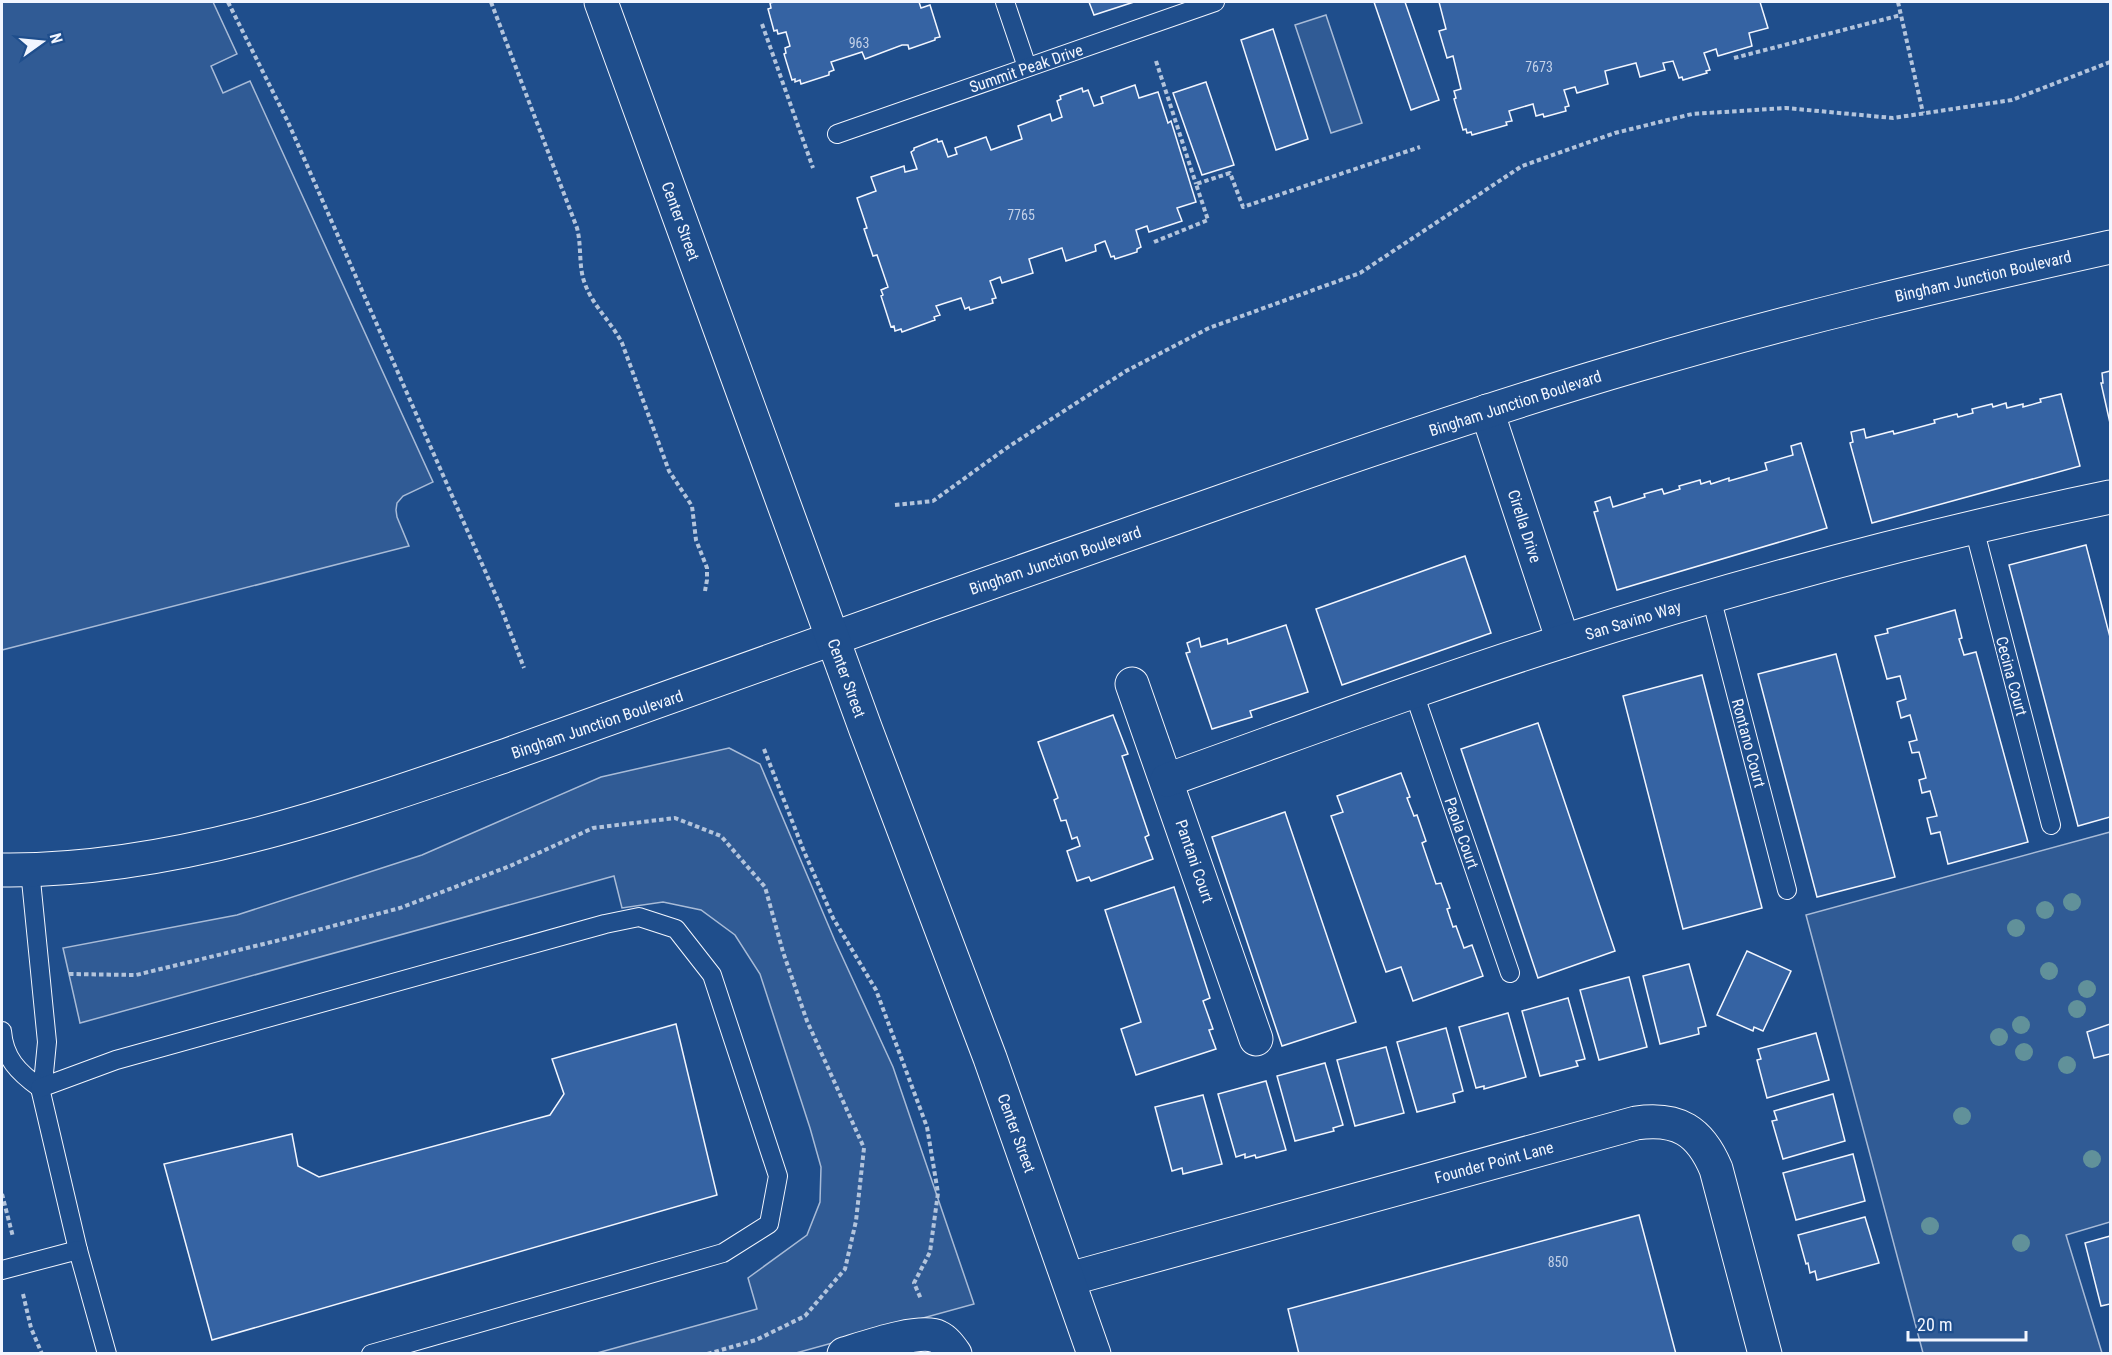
<svg xmlns="http://www.w3.org/2000/svg" width="2112" height="1355" font-family="'Roboto Condensed',sans-serif">
	<rect width="100%" height="100%" fill="#1f4e8c"/>
	<!-- built -->
	<g fill="#305b95" stroke="#a8bbd7" stroke-width="1.5">
		<polygon points="2,2 213,2 237,54 211,66 223,93 250,81 433,482 403,496 397,503 396,510 397,517 409,546 2,650"/>
		<polygon points="1326,15 1362,123 1331,133 1295,25"/>
		<polygon points="729,748 760,764 835,941 893,1067 974,1304 796,1353 597,1353 757,1309 748,1278 807,1235 820,1202 821,1167 810,1128 760,974 735,935 701,910 663,902 622,908 614,876 80,1023 63,948 237,915 422,855 601,777"/>
		<polygon points="2110,832 2110,1222 2066,1235 2102,1353 1923,1353 1806,915"/>
	</g>
	<!-- building -->
	<g fill="#3563a3" stroke="#f2f6ff" stroke-width="1.5">
		<polygon points="774,2 919,2 921,8 930,5 940,37 935,38 935,40 909,49 908,45 902,45 865,59 862,52 831,62 834,70 829,72 829,75 801,84 800,80 795,82 795,79 792,80 784,54 786,53 785,48 790,46 786,32 778,34 777,30 774,31 768,9 771,8 770,3"/>
		<polygon points="1089,2 1134,2 1094,15"/>
		<polygon points="1374,2 1405,2 1439,100 1411,110"/>
		<polygon points="1439,2 1760,2 1768,28 1749,33 1752,46 1718,56 1716,49 1704,53 1710,70 1706,71 1707,73 1683,80 1682,77 1679,78 1673,61 1663,63 1665,70 1640,77 1636,63 1605,71 1608,84 1577,93 1575,87 1564,90 1569,106 1565,107 1566,111 1544,117 1543,114 1536,116 1533,104 1509,111 1512,121 1506,122 1507,125 1472,135 1471,132 1467,133 1466,129 1463,130 1454,99 1456,98 1454,91 1461,89 1453,56 1447,58 1439,31 1446,29"/>
		<polygon points="1273,29 1308,139 1276,150 1241,40"/>
		<polygon points="1206,82 1234,165 1202,175 1173,93"/>
		<polygon points="1135,85 1139,98 1158,92 1168,123 1171,121 1196,202 1177,208 1182,221 1149,232 1147,226 1136,230 1141,247 1137,249 1137,252 1115,259 1114,256 1111,257 1105,241 1095,245 1096,251 1066,261 1062,248 1029,259 1033,273 1002,283 1000,277 990,281 996,298 992,299 993,303 970,310 969,307 965,309 961,298 936,306 940,315 934,317 935,320 902,332 901,329 895,331 894,326 891,327 881,296 883,295 881,290 888,287 877,255 873,256 864,229 867,228 857,198 876,191 871,177 904,166 905,172 917,169 911,152 914,150 914,148 937,139 938,142 942,141 948,157 957,154 955,148 986,137 991,150 1022,139 1018,126 1050,114 1052,121 1062,117 1057,101 1061,99 1060,96 1082,88 1083,92 1088,90 1094,106 1103,103 1101,97"/>
		<polygon points="2110,371 2110,423 2101,383 2103,383 2102,373"/>
		<polygon points="2061,394 2080,466 1872,523 1850,443 1853,442 1851,432 1864,429 1866,438 1893,431 1894,434 1935,423 1934,420 1957,414 1958,417 1973,413 1972,409 1992,404 1993,407 2006,403 2007,408 2023,404 2023,407 2041,402 2040,399"/>
		<polygon points="1801,443 1827,528 1617,590 1594,512 1598,511 1595,502 1610,497 1613,507 1645,497 1644,494 1662,489 1664,494 1680,489 1679,486 1700,480 1701,484 1710,481 1711,484 1729,478 1729,481 1767,470 1765,463 1793,455 1791,446"/>
		<polygon points="2086,545 2110,637 2110,817 2078,826 2009,565"/>
		<polygon points="1465,556 1491,633 1342,685 1316,609"/>
		<polygon points="1955,610 1962,638 1959,639 1964,655 1976,652 2028,842 1948,864 1940,832 1931,834 1927,818 1937,816 1930,791 1922,793 1919,780 1926,778 1919,752 1912,753 1909,742 1917,740 1910,715 1901,718 1897,702 1906,699 1900,676 1887,679 1875,636 1888,633 1887,629"/>
		<polygon points="1286,625 1308,692 1250,711 1252,717 1212,729 1186,653 1190,652 1187,643 1199,638 1201,647 1227,639 1228,644"/>
		<polygon points="1836,654 1895,877 1817,897 1758,674"/>
		<polygon points="1702,675 1762,908 1683,929 1623,696"/>
		<polygon points="1113,715 1128,754 1122,756 1149,835 1145,837 1153,859 1091,881 1089,877 1077,881 1067,851 1080,846 1077,837 1072,839 1066,820 1061,821 1054,800 1058,798 1038,742"/>
		<polygon points="1538,723 1615,951 1538,978 1461,749"/>
		<polygon points="1401,773 1410,797 1407,798 1414,816 1417,815 1426,841 1422,843 1436,884 1441,883 1450,908 1447,909 1453,927 1456,926 1464,948 1472,945 1483,976 1413,1001 1401,967 1386,972 1331,816 1343,812 1337,796"/>
		<polygon points="1285,812 1356,1022 1282,1046 1212,837"/>
		<polygon points="1174,887 1210,998 1203,1001 1213,1029 1209,1030 1216,1049 1136,1075 1121,1029 1141,1022 1105,910"/>
		<polygon points="1747,951 1791,971 1763,1031 1754,1027 1753,1031 1717,1015"/>
		<polygon points="1689,964 1706,1026 1698,1028 1699,1034 1660,1044 1643,976"/>
		<polygon points="1629,977 1647,1047 1599,1060 1580,990"/>
		<polygon points="1568,998 1585,1059 1576,1061 1578,1066 1540,1076 1522,1011"/>
		<polygon points="1508,1013 1526,1077 1484,1089 1484,1086 1476,1088 1459,1027"/>
		<polygon points="676,1024 717,1195 212,1340 164,1164 292,1134 298,1166 319,1177 550,1115 564,1094 552,1059"/>
		<polygon points="2110,1024 2110,1054 2094,1058 2087,1032"/>
		<polygon points="1446,1028 1463,1091 1453,1094 1455,1102 1417,1112 1397,1042"/>
		<polygon points="1816,1033 1829,1080 1767,1098 1757,1060 1761,1059 1758,1049"/>
		<polygon points="1386,1047 1404,1113 1355,1126 1337,1060"/>
		<polygon points="1325,1063 1343,1125 1333,1128 1334,1131 1295,1141 1277,1076"/>
		<polygon points="1266,1081 1286,1150 1256,1158 1255,1155 1245,1158 1245,1154 1236,1157 1218,1094"/>
		<polygon points="1833,1094 1845,1141 1783,1159 1772,1121 1777,1120 1774,1111"/>
		<polygon points="1203,1095 1222,1164 1183,1174 1182,1168 1172,1171 1155,1107"/>
		<polygon points="1853,1154 1865,1201 1796,1220 1783,1173"/>
		<polygon points="1639,1215 1676,1354 1299,1354 1288,1309"/>
		<polygon points="1865,1217 1879,1263 1817,1280 1815,1271 1810,1273 1808,1263 1806,1264 1798,1235"/>
		<polygon points="2110,1236 2110,1304 2101,1306 2085,1243"/>
	</g>
	<g fill="none" stroke-linecap="round" stroke-linejoin="round">
		<!-- service casing -->
		<g stroke="#f2f6ff" stroke-width="20">
			<g id="service">
				<polyline points="1005,2 1027,67"/>
				<polyline points="837,134 1215,2"/>
				<polyline points="1974,528 2051,825"/>
				<polyline points="1711,597 1787,890"/>
				<polyline points="1414,693 1510,973"/>
				<polyline points="30,870 47,1042 44,1073 40,1088 78,1250 107,1354"/>
				<path d="M2 1031C4 1058 18 1072 40 1088"/>
				<polyline points="40,1088 116,1060 605,924 639,917 676,929 712,975 778,1176 769,1224 723,1253 371,1354"/>
				<polyline points="2,1270 78,1250"/>
			</g>
		</g>
		<!-- minor casing -->
		<g stroke="#f2f6ff" stroke-width="35">
			<g id="minor">
				<polyline points="1487,411 1563,641"/>
				<polyline points="1132,684 1256,1039"/>
				<path d="M1167 780C1299 733 1431 683 1564 641 1744 584 1927 535 2110 497"/>
				<path d="M1069 1279 1636 1123C1678 1117 1700 1131 1716 1169L1765 1354"/>
				<path d="M844 1354C864 1348 921 1328 938 1337 945 1340 950 1347 955 1354"/>
			</g>
		</g>
		<!-- secondary casing -->
		<g stroke="#f2f6ff" stroke-width="35">
			<path id="secondary" d="M2 870C173 872 347 810 507 755 646 706 785 656 924 606 1021 571 1119 538 1217 503 1356 454 1496 406 1637 365 1793 319 1952 282 2110 247"/>
		</g>
		<!-- primary casing -->
		<g stroke="#f2f6ff" stroke-width="35">
			<polyline id="primary" points="601,2 866,730 990,1058 1094,1354"/>
		</g>
		<!-- path -->
		<g stroke="#b3c4dc" stroke-width="4" stroke-dasharray="4.5 3" stroke-linecap="butt">
			<polyline points="228,2 288,122 500,605 524,668"/>
			<path d="M491 2 577 228C582 247 578 266 585 284 593 306 612 323 622 343L669 471 692 506 696 540 707 568V580L705 591"/>
			<polyline points="1898,2 1923,113"/>
			<polyline points="762,24 813,168"/>
			<polyline points="1734,58 1901,15"/>
			<polyline points="1156,61 1196,184"/>
			<polyline points="1154,242 1208,220 1196,184 1230,173 1243,207 1420,147"/>
			<polyline points="895,505 933,501 1008,447 1126,371 1209,328 1360,273 1522,166 1615,133 1692,114 1786,108 1893,118 2012,100 2110,62"/>
			<polyline points="764,749 803,849 833,918 876,990 927,1127 938,1193 930,1252 914,1283 921,1299"/>
			<polyline points="69,974 136,975 284,939 400,908 510,866 593,828 675,818 721,836 765,887 783,952 807,1021 864,1148 856,1221 845,1269 805,1316 756,1340 707,1354"/>
			<polyline points="2,1194 13,1237"/>
			<polyline points="23,1294 31,1328 42,1354"/>
		</g>
		<!-- service -->
		<use href="#service" stroke="#1f4e8c" stroke-width="18"/>
		<!-- minor -->
		<use href="#minor" stroke="#1f4e8c" stroke-width="33"/>
		<!-- secondary -->
		<use href="#secondary" stroke="#1f4e8c" stroke-width="33"/>
		<!-- primary -->
		<use href="#primary" stroke="#1f4e8c" stroke-width="33"/>
	</g>
	<!-- trees -->
	<g fill="#61919a">
		<circle cx="2072" cy="902" r="9"/>
		<circle cx="2045" cy="910" r="9"/>
		<circle cx="2016" cy="928" r="9"/>
		<circle cx="2049" cy="971" r="9"/>
		<circle cx="2087" cy="989" r="9"/>
		<circle cx="2077" cy="1009" r="9"/>
		<circle cx="2021" cy="1025" r="9"/>
		<circle cx="1999" cy="1037" r="9"/>
		<circle cx="2024" cy="1052" r="9"/>
		<circle cx="2067" cy="1065" r="9"/>
		<circle cx="1962" cy="1116" r="9"/>
		<circle cx="2092" cy="1159" r="9"/>
		<circle cx="1930" cy="1226" r="9"/>
		<circle cx="2021" cy="1243" r="9"/>
	</g>
	<g text-anchor="middle" stroke-width="4.5" stroke-linejoin="round" paint-order="stroke">
		<!-- number labels -->
		<g font-size="14" fill="#c3d1e8">
			<text x="859" y="48">963</text>
			<text x="1539" y="72">7673</text>
			<text x="1021" y="220">7765</text>
			<text x="1558" y="1267">850</text>
		</g>
		<!-- street labels -->
		<g font-size="16" fill="#f2f6ff" stroke="#1f4e8c">
			<text transform="translate(1026 68) rotate(-19)" y="6">Summit Peak Drive</text>
			<text transform="translate(681 221) rotate(70)" y="6">Center Street</text>
			<text transform="translate(1983 276) rotate(-13)" y="6">Bingham Junction Boulevard</text>
			<text transform="translate(1515 403) rotate(-18)" y="6">Bingham Junction Boulevard</text>
			<text transform="translate(1525 526) rotate(72)" y="6">Cirella Drive</text>
			<text transform="translate(1055 560) rotate(-19)" y="6">Bingham Junction Boulevard</text>
			<text transform="translate(1633 620) rotate(-17)" y="6">San Savino Way</text>
			<text transform="translate(2012 676) rotate(75)" y="6">Cecina Court</text>
			<text transform="translate(847 678) rotate(70)" y="6">Center Street</text>
			<text transform="translate(597 724) rotate(-19)" y="6">Bingham Junction Boulevard</text>
			<text transform="translate(1749 743) rotate(75)" y="6">Rontano Court</text>
			<text transform="translate(1462 833) rotate(71)" y="6">Paola Court</text>
			<text transform="translate(1195 861) rotate(71)" y="6">Pantani Court</text>
			<text transform="translate(1017 1133) rotate(70)" y="6">Center Street</text>
			<text transform="translate(1494 1162) rotate(-15)" y="6">Founder Point Lane</text>
		</g>
	</g>
	<!-- border -->
	<rect width="2112" height="1355" fill="none" stroke="#f2f6ff" stroke-width="6"/>
	<!-- north arrow -->
	<g transform="translate(42 42) rotate(75)" stroke="#1f4e8c" stroke-width="4.5" paint-order="stroke">
	<path d="M0-4.5L10 22L0 15L-10 22Z" fill="#f2f6ff"/>
	<text y="-9" font-size="16" font-weight="bold" text-anchor="middle" fill="#f2f6ff">N</text>
	</g>
	<!-- scale -->
	<path d="M1908 1331v9h118v-9" fill="none" stroke="#f2f6ff" stroke-width="3"/>
	<text x="1917" y="1331" font-size="18" fill="#f2f6ff" stroke="#1f4e8c" stroke-width="4.5" paint-order="stroke">20 m</text>
</svg>
